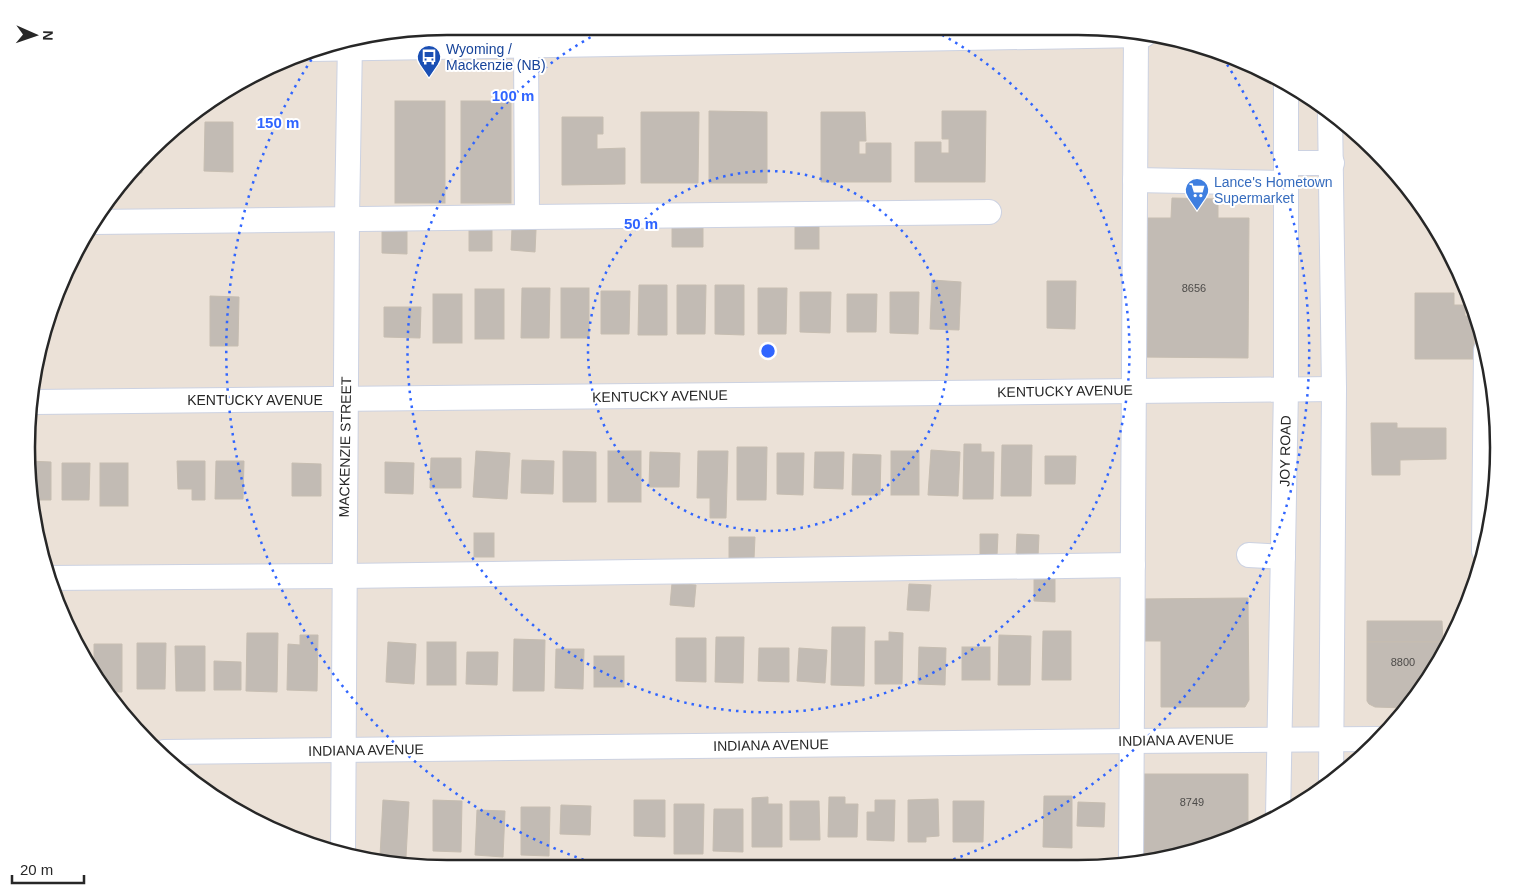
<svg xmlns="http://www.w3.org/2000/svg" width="1525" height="895" font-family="Helvetica,sans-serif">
	<rect width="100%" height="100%" fill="#ebe1d7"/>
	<!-- building -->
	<g fill="#c2bbb4" stroke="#c6bdb1">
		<rect x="395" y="101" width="50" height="102"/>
		<rect x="461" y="101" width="50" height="102"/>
		<polygon points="709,111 767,112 767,183 709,183"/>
		<polygon points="942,111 986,111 985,182 915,182 915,142 941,142 941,153 949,153 949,139 942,139"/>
		<polygon points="641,112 699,112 698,183 641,183"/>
		<polygon points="821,112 865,112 866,141 859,141 859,154 866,154 866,143 891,143 891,182 821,182"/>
		<polygon points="562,117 603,117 603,134 597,134 597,149 625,148 625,184 562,185"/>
		<polygon points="205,122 233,122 233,172 204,171"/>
		<polygon points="142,166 142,173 135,173"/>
		<polygon points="1172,198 1218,199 1218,218 1249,218 1248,358 1139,357 1140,218 1171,218"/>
		<polygon points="703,225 703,247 672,247 672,226"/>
		<rect x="795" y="225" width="24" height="24"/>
		<polygon points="512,228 536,230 535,252 511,250"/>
		<polygon points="492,229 492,251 469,251 469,230"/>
		<polygon points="382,230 407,230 407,254 382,253"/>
		<polygon points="932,280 961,282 959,330 930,329"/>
		<polygon points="1047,281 1076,281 1075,329 1047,328"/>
		<polygon points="639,285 667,285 667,335 638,335"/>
		<polygon points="677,285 706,285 705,334 677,334"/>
		<polygon points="715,285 744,285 744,335 715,334"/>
		<polygon points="522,288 550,288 549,338 521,338"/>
		<rect x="561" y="288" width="28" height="50"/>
		<polygon points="758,288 787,288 786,334 758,334"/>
		<rect x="475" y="289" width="29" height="50"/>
		<polygon points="601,291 630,291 629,334 601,334"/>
		<polygon points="800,292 831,292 830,333 800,332"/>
		<polygon points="890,292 919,292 918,334 890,333"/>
		<polygon points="1415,293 1454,293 1454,305 1465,305 1465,316 1474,316 1474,359 1415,359"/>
		<rect x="433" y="294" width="29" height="49"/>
		<polygon points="847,294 877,294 876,332 847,332"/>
		<polygon points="210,296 239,297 238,346 210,346"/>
		<polygon points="384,307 421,307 420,338 384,337"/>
		<polygon points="1371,423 1397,423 1397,428 1446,428 1446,459 1400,460 1400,475 1372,475"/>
		<polygon points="964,444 981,444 981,452 994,452 993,499 963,499"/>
		<polygon points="1002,445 1032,445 1031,496 1001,496"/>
		<polygon points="737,447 767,447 766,500 737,500"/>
		<polygon points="931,450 960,452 958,496 928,495"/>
		<polygon points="476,451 510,453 507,499 473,497"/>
		<polygon points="563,451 596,452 596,502 563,502"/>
		<rect x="608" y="451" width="33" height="51"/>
		<polygon points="698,451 728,451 726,518 710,518 710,498 697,498"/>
		<rect x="891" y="451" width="28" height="44"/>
		<polygon points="650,452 680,453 679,487 649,487"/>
		<polygon points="815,452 844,452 843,489 814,488"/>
		<polygon points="777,453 804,453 803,495 777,494"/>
		<polygon points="853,454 881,455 880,495 852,495"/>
		<polygon points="1045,456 1076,456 1075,484 1045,484"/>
		<polygon points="431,458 461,458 461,488 430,488"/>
		<polygon points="522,460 554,461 553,494 521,493"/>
		<polygon points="29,461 51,462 51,500 35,500"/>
		<polygon points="177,461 205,461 205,500 192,500 192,489 178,489"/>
		<polygon points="216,461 244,461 243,499 215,499"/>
		<polygon points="385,462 414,463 413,494 385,493"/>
		<polygon points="62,463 90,463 89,500 62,500"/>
		<rect x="100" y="463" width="28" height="43"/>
		<polygon points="292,463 321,464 321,496 292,496"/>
		<rect x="474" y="533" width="20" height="24"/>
		<polygon points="980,534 998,534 997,556 980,556"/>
		<polygon points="1017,534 1039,535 1038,557 1016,556"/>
		<polygon points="729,537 755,537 754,559 729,558"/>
		<polygon points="1034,578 1055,578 1055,602 1034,601"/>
		<polygon points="672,583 696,585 694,607 670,605"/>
		<polygon points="909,584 931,585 929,611 907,610"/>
		<polygon points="1248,598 1249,700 1245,707 1161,707 1161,641 1139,641 1139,599"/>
		<polygon points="1367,621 1442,621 1443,642 1367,642"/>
		<polygon points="832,627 865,627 864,686 831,685"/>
		<polygon points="1043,631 1071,631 1071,680 1042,680"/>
		<polygon points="889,632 903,633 902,684 875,684 875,641 889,641"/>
		<polygon points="247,633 278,633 277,692 246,691"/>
		<polygon points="300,635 318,635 317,691 287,690 288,644 300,645"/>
		<polygon points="999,635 1031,636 1030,685 998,685"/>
		<polygon points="716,637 744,637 743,683 715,682"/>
		<polygon points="676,638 706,638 706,682 676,681"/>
		<polygon points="514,639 545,640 544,691 513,691"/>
		<polygon points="388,642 416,644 414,684 386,682"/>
		<rect x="427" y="642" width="29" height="43"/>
		<polygon points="1367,642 1449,642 1428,682 1405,708 1375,707 1369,704 1367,701"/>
		<polygon points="137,643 166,643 165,689 137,689"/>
		<polygon points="94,644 122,644 122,692 107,692 94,667"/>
		<polygon points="175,646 205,646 205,691 176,691"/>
		<polygon points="919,647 946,648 945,685 918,684"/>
		<rect x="962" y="647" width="28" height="33"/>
		<polygon points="759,648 789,648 789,682 758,681"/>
		<polygon points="799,648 827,650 825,683 797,681"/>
		<polygon points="556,649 584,649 583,689 555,688"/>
		<polygon points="467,652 498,652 497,685 466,684"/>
		<rect x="594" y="656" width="30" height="31"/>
		<polygon points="214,661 241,662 241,690 214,690"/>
		<polygon points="1137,774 1248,774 1248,831 1213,846 1136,862"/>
		<polygon points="1044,796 1072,796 1072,848 1043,847"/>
		<polygon points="768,797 768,804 782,804 782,847 752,847 752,798"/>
		<polygon points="829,797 845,797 845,804 858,804 857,837 828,837"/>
		<polygon points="938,799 939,836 926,837 926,842 908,842 908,800"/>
		<polygon points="383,800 409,802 406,857 380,856"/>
		<polygon points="433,800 462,801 461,852 433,851"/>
		<polygon points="634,800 665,800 665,837 634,836"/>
		<polygon points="875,800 895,800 894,841 867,840 867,812 875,812"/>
		<polygon points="790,801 819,801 820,840 790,840"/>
		<polygon points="953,801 984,801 983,842 953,842"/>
		<polygon points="1078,802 1105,803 1104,827 1077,826"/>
		<polygon points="674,804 704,804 703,854 674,854"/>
		<polygon points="561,805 591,806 590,835 560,834"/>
		<polygon points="521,807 550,807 549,856 521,855"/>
		<polygon points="714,809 743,809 743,852 713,851"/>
		<polygon points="477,810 505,811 503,857 475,855"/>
	</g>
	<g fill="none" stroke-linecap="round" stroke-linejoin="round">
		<!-- minor casing -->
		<g stroke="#ccd2e2" stroke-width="26">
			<g id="minor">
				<polyline points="526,46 527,217"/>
				<polyline points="311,49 1144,35"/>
				<polyline points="1330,113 1334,389 1331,782"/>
				<polyline points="1286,163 1332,163"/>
				<polyline points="1135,180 1286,183"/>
				<polyline points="93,222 989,212"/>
				<polyline points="34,402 1334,389"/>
				<polyline points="1484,551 1486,350"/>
				<polyline points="1249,555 1283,557"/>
				<polyline points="48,578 344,576 1133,565"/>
				<polyline points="164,752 1132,741 1377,739"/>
				<polyline points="1278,817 1286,389 1286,84"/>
				<polyline points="343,853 347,218 350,42"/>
				<polyline points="1131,863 1136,35"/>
			</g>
		</g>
		<!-- minor -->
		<use href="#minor" stroke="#fff" stroke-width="24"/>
	</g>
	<!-- distance rings -->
	<g fill="none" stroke="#3065ff" stroke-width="2.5" stroke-dasharray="2.5 5">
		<circle cx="768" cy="351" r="180"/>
		<path d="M929 28A361 361 0 1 1 610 27"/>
		<path d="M605 867A541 541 0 0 1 319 48M1219 52A541 541 0 0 1 931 867"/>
	</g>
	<!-- icons -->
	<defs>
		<g id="bus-pin" transform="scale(1.25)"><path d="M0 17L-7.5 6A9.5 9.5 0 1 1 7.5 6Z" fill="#1a4fb4" stroke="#fff"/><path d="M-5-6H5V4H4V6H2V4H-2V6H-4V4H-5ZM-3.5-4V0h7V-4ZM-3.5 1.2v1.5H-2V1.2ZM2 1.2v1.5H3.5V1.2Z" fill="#fff"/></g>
		<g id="supermarket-pin" transform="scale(1.25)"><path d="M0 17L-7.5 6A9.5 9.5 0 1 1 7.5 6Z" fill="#3f7fe0" stroke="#fff"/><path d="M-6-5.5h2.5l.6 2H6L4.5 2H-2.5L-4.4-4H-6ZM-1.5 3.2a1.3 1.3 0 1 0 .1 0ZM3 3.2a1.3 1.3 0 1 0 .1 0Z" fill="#fff"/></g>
	</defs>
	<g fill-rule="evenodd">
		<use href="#bus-pin" x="429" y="57"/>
		<use href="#supermarket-pin" x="1197" y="190"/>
	</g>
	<g text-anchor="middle" stroke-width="4" stroke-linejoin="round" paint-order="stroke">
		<!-- number labels -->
		<g font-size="11" fill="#4e4c4a">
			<text x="1194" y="292">8656</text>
			<text x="1403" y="666">8800</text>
			<text x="1192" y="806">8749</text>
		</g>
		<!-- transit labels -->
		<g font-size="14" fill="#164399" stroke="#fff" text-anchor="start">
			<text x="446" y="54">Wyoming /<tspan x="446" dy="16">Mackenzie (NB)</tspan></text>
		</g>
		<!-- shop labels -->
		<g font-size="14" fill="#366cbe" stroke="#fff" text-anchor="start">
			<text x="1214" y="187">Lance's Hometown<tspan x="1214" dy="16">Supermarket</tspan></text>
		</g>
		<!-- street labels -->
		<g font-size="14" fill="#272727" stroke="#fff">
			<text transform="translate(1065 391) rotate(-1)" y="5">KENTUCKY AVENUE</text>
			<text transform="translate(660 396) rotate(-1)" y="5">KENTUCKY AVENUE</text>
			<text x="255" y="405">KENTUCKY AVENUE</text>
			<text transform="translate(345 447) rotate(-89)" y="5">MACKENZIE STREET</text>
			<text transform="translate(1285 451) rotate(-89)" y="5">JOY ROAD</text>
			<text transform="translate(1176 740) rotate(-1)" y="5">INDIANA AVENUE</text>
			<text transform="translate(771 745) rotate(-1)" y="5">INDIANA AVENUE</text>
			<text transform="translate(366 750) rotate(-1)" y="5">INDIANA AVENUE</text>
		</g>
	</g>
	<!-- crop -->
	<path d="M0 0H1525V895H0ZM447 35H1078A412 412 0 0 1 1490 447V448A412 412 0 0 1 1078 860H447A412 412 0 0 1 35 448V447A412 412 0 0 1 447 35Z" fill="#fff" fill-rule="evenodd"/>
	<path fill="none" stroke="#272727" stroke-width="2.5" d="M447 35H1078A412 412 0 0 1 1490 447V448A412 412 0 0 1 1078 860H447A412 412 0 0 1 35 448V447A412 412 0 0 1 447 35Z"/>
	<circle cx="768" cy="351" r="8" fill="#3065ff" stroke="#fff" stroke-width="2.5"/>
	<g font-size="15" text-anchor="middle" font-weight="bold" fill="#3065ff" stroke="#fff" stroke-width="4" stroke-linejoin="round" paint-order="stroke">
		<text x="513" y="101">100 m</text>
		<text x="278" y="128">150 m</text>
		<text x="641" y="229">50 m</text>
	</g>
	<!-- north arrow -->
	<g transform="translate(35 35) rotate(92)" stroke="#ffffff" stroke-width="4" paint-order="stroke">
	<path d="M0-4L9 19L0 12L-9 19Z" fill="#272727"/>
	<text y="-8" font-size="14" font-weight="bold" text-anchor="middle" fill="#272727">N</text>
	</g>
	<!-- scale -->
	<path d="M12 875v8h72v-8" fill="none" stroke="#272727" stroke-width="2.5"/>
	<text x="20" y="875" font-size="15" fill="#272727" stroke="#ffffff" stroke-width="4" paint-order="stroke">20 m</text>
</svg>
